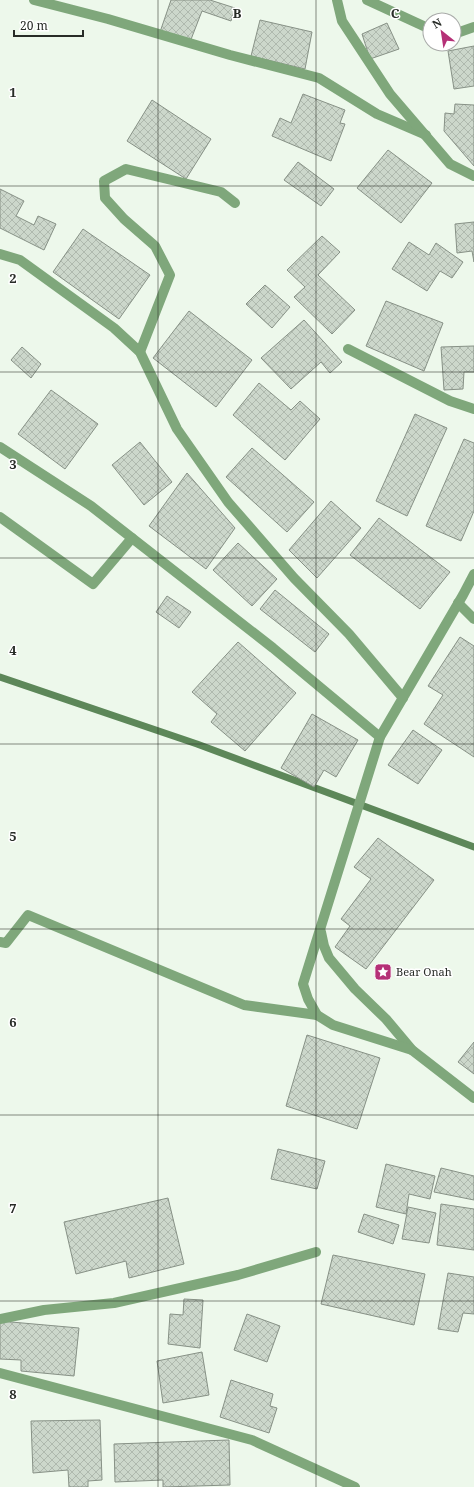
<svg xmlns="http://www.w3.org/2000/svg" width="474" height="1487" font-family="'Noto Serif',serif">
	<defs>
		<pattern id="building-cross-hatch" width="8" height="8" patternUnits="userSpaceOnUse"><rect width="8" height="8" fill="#ccd7cb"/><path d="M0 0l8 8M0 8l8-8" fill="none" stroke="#afb9ae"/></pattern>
	</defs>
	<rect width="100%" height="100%" fill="#edf8eb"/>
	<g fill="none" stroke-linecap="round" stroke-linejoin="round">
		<!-- stream -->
		<polyline stroke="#5d8759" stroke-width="7" points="0,677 197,744 474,847"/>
	</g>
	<!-- building -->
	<g fill="url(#building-cross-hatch)" stroke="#879186">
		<polygon points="171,0 210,0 235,8 231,21 202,11 190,42 160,32"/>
		<polygon points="260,20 312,32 305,69 251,56"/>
		<polygon points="387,23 399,49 370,59 362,34"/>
		<polygon points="474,46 474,86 454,89 448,51"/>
		<polygon points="303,94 345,110 340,123 345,124 331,161 272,136 280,118 291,123"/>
		<polygon points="152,100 211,139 186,179 127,141"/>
		<polygon points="455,104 474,105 474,166 444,131 445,113 454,114"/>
		<polygon points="388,150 432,183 401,223 357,188"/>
		<polygon points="298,162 334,189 321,206 284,180"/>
		<polygon points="0,189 24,201 16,216 34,225 38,216 56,224 44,250 0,228"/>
		<polygon points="474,222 474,262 472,251 457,253 455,224"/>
		<polygon points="83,229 150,275 119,319 53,272"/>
		<polygon points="322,236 340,252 318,275 355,310 332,334 294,297 305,287 287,270"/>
		<polygon points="409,242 429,255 436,243 463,262 452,278 440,271 427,291 392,269"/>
		<polygon points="265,285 290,307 272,328 246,304"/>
		<polygon points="386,301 443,323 424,371 366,346"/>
		<polygon points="189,311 252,360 216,407 153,358"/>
		<polygon points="304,320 342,362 330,373 321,362 291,389 261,358"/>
		<polygon points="474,346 474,372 464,372 463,389 444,390 441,347"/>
		<polygon points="22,347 41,364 31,378 11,360"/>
		<polygon points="259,383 291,410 300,401 320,419 285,460 233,415"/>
		<polygon points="51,390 98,424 65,469 18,434"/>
		<polygon points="415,414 447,428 407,516 376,501"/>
		<polygon points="464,439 474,443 474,511 461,541 426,526"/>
		<polygon points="140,442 172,482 144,505 112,465"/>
		<polygon points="252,448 314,502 287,532 226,477"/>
		<polygon points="187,473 235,528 206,569 149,526"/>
		<polygon points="331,501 361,528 317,578 289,550"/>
		<polygon points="379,518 450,572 420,609 350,555"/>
		<polygon points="238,543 277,579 252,606 213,570"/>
		<polygon points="275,590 329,634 315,652 260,609"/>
		<polygon points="167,596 191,612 179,628 156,612"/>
		<polygon points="460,637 474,646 474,757 424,724 443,695 428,686"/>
		<polygon points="238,642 296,693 245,751 211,722 217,714 192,692"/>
		<polygon points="312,714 358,740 336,777 324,770 314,787 281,768"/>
		<polygon points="413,730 442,750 418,784 388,765"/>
		<polygon points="378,838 434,880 366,969 335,947 350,926 341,919 371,879 354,867"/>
		<polygon points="307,1035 380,1058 357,1129 286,1106"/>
		<polygon points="474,1042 474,1074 458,1062"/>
		<polygon points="278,1149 325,1161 317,1189 271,1179"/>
		<polygon points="386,1164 435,1176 430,1199 409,1194 406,1214 376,1207"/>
		<polygon points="441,1168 474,1176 474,1200 434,1192"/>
		<polygon points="168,1198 184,1264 129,1278 126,1261 76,1274 64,1222"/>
		<polygon points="441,1204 474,1209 474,1250 437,1245"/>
		<polygon points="408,1207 436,1213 429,1243 402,1239"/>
		<polygon points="364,1214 399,1225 393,1244 358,1232"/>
		<polygon points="333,1255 425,1274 414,1325 321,1304"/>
		<polygon points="448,1273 474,1277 474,1314 463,1313 458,1332 438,1329"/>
		<polygon points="184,1299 203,1300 200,1348 168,1344 170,1314 183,1315"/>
		<polygon points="247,1314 280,1326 267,1362 234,1350"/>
		<polygon points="0,1321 79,1328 74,1376 21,1371 21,1360 0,1359"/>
		<polygon points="202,1352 209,1395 163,1403 157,1361"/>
		<polygon points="231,1380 273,1394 270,1406 277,1408 269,1433 220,1417"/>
		<polygon points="100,1420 102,1480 88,1481 88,1487 69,1487 68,1470 33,1473 31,1421"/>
		<polygon points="229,1440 230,1485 163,1487 163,1480 115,1482 114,1444"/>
	</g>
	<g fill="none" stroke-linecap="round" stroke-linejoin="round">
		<!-- service -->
		<polyline stroke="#7fa77b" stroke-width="10" points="0,517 93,584 132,538"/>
		<!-- minor -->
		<g stroke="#7fa77b" stroke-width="10">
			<polyline points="34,0 108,19 230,55 319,78 377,114 426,135"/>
			<polyline points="337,0 342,21 390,94 450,164 474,176"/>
			<polyline points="367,0 430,29"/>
			<polyline points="454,34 474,27"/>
			<polyline points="0,254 20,260 114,328 140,352 177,429 228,502 294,578 349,634 403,698"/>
			<polyline points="348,349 450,401 474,409"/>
			<polyline points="140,352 170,275 155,246 124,219 105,198 104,181 126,169 221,192 235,203"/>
			<polyline points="0,447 91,506 273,648 380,737"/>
			<polyline points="458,603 474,619"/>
			<polyline points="321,932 324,946 329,958 355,989 386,1019 412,1050 474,1098"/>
			<polyline points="0,942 6,943 28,915 244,1005 317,1015"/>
			<polyline points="412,1050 333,1025 317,1015 308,999 303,984 380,737 463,595 474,574"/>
			<polyline points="0,1319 44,1310 114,1303 238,1275 316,1252"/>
			<polyline points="0,1373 252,1440 355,1487"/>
		</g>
	</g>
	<!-- grid -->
	<path fill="none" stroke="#282c27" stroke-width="1" stroke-opacity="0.55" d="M158 0V1487M316 0V1487M0 186H474M0 372H474M0 558H474M0 744H474M0 929H474M0 1115H474M0 1301H474"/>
	<!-- icons -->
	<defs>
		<g id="sight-square" transform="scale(0.9)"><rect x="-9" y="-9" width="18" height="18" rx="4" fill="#b53077" stroke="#fff"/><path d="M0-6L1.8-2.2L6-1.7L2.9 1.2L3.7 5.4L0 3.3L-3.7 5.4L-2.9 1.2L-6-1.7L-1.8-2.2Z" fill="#fff"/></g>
	</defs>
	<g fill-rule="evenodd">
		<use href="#sight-square" x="383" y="972"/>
	</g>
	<g text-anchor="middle" stroke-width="3" stroke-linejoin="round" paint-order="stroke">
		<!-- poi labels -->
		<g font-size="11" fill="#282c27" stroke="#fff" text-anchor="start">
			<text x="396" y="976">Bear Onah</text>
		</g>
	</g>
	<g font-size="13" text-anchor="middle" font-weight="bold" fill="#282c27" stroke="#fff" stroke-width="3" stroke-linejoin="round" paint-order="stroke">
		<text x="237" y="18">B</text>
		<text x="395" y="18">C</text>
		<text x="13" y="97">1</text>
		<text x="13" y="283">2</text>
		<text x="13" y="469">3</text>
		<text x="13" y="655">4</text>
		<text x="13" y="841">5</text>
		<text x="13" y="1027">6</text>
		<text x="13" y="1213">7</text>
		<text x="13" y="1399">8</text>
	</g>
	<!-- north arrow -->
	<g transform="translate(442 32) rotate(330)"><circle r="19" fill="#ffffff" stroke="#a9aba9"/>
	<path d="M0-3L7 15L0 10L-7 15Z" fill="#b53077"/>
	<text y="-6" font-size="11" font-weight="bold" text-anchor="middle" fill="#282c27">N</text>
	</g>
	<!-- scale -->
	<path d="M14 30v6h69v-6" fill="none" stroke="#282c27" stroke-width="2"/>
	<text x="20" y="30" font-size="12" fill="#282c27" stroke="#ffffff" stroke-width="3" paint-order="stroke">20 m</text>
</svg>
